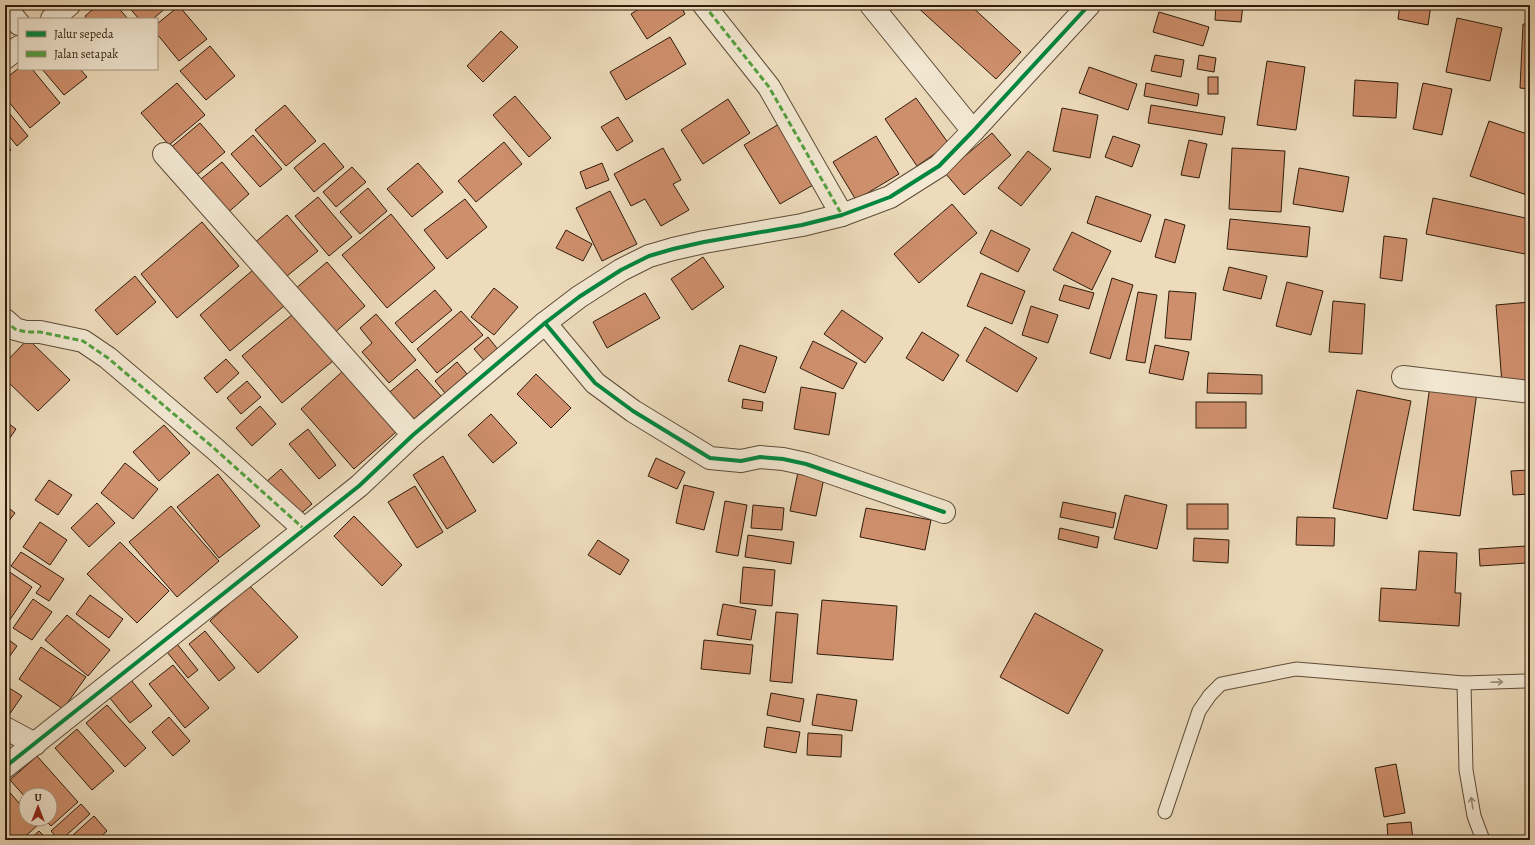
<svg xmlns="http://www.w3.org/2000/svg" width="1535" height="845" font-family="Alegreya,serif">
	<rect width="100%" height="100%" fill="#eddbbb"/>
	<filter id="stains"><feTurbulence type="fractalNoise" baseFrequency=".005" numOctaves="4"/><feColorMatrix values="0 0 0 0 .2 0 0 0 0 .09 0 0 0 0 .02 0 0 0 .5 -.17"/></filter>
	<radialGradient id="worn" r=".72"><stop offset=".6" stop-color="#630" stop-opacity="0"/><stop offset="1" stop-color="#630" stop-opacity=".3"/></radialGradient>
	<!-- building -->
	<g fill="#ce8f6c" stroke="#2f1c0c">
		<polygon points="98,5 116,5 128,19 87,19 85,16"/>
		<polygon points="127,5 169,5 153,19 139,19"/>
		<polygon points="645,5 680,5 685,14 647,39 631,14"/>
		<polygon points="915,5 970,5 1021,52 996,79"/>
		<polygon points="1216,5 1243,5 1241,22 1215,20"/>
		<polygon points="1400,5 1431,5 1428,25 1398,19"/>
		<polygon points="179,6 207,39 179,61 157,34 157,24"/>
		<polygon points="1159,12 1209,27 1203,46 1153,32"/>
		<polygon points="1457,18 1502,28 1490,81 1446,72"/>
		<polygon points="1523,24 1530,24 1530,89 1520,88"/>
		<polygon points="501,31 518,47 483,82 467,66"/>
		<polygon points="670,37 686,64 626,100 610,72"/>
		<polygon points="210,46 235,76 206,100 180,71"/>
		<polygon points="1155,55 1184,60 1181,77 1151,71"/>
		<polygon points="1199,55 1216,58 1214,72 1197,69"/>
		<polygon points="1267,61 1305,67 1296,130 1257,125"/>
		<polygon points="1089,67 1137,84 1128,110 1079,93"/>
		<polygon points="19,68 19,69 32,69 60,103 30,128 5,97 5,79"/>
		<polygon points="42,69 80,69 87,77 64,95"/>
		<rect x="1208" y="77" width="10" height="17"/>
		<polygon points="1355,80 1398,83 1396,118 1353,116"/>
		<polygon points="177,83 205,115 169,145 141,113"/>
		<polygon points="1146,83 1199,94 1197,106 1144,96"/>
		<polygon points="1423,83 1452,89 1442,135 1413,129"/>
		<polygon points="515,96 551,138 529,157 493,115"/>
		<polygon points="916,98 949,144 917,166 885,119"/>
		<polygon points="728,99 750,133 703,164 681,130"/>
		<polygon points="285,105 316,141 286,166 255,130"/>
		<polygon points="1151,105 1225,117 1222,135 1148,123"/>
		<polygon points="5,108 28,136 17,146 5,131"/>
		<polygon points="1062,108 1098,115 1090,158 1053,151"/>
		<polygon points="618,117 633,141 617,151 601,127"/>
		<polygon points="784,121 820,181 780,204 744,145"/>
		<polygon points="1489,121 1530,135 1530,196 1470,176"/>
		<polygon points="200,123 225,152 193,178 169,149"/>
		<polygon points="992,133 1011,155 964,195 945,173"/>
		<polygon points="253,135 282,169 260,187 231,154"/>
		<polygon points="876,136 899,174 856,200 833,162"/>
		<polygon points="1113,136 1140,145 1132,167 1105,157"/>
		<polygon points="1189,140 1207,144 1199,178 1181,175"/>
		<polygon points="504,142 522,164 476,202 458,181"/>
		<polygon points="5,143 11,150 5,156"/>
		<polygon points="324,143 344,167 314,192 294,168"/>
		<polygon points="663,148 681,180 673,184 689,210 661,226 645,199 631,206 614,174"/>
		<polygon points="1232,148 1285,151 1281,212 1229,209"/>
		<polygon points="1028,151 1051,169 1021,206 998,188"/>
		<polygon points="222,162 249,194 224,216 196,183"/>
		<polygon points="418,163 443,192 412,217 387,189"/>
		<polygon points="602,163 609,180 586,189 580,172"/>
		<polygon points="352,167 366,182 336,207 323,192"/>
		<polygon points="1299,168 1349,177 1343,212 1293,204"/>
		<polygon points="368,188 387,211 360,234 340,212"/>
		<polygon points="610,191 637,244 602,261 576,208"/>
		<polygon points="1096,196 1151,215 1141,242 1087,223"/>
		<polygon points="318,197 352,237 329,256 295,216"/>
		<polygon points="1433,198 1530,219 1530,255 1426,234"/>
		<polygon points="465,199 487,227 447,259 424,230"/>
		<polygon points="952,204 977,233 919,283 894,254"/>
		<polygon points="391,214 435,268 387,308 342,255"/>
		<polygon points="287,215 318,251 282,280 252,245"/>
		<polygon points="1165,219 1185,225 1175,263 1155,257"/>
		<polygon points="1230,219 1310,227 1307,257 1227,249"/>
		<polygon points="202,222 239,266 177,318 141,274"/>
		<polygon points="566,230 592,244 583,261 556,248"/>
		<polygon points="991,230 1030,249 1018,272 980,253"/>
		<polygon points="1072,232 1111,251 1092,290 1053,270"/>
		<polygon points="1384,236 1407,239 1402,281 1380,278"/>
		<polygon points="703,257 724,287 692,310 671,279"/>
		<polygon points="327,262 365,306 333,334 295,289"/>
		<polygon points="1229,267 1267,276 1261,299 1223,290"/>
		<polygon points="253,270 284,306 230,351 200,315"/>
		<polygon points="981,273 1025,291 1012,324 967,306"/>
		<polygon points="135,276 156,302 117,335 95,310"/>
		<polygon points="1112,278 1133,285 1110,359 1090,353"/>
		<polygon points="1287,282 1323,291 1311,335 1276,326"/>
		<polygon points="1064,285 1094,293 1089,309 1059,300"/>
		<polygon points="494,288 518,307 494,335 471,317"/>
		<polygon points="435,290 452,310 412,343 395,323"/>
		<polygon points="1169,291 1196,293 1191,340 1165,338"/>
		<polygon points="1138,292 1157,295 1145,363 1126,360"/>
		<polygon points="645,293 660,318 607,348 593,322"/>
		<polygon points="1333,301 1365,304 1362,354 1329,352"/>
		<polygon points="1530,302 1530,382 1502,384 1496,305"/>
		<polygon points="1031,306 1058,315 1048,343 1022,335"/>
		<polygon points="842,310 883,338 865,363 824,334"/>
		<polygon points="461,311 483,335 437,373 417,349"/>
		<polygon points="293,314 333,361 282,403 242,356"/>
		<polygon points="376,314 416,360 389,383 362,352 372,343 360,328"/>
		<polygon points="985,327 1037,358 1017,392 966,361"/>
		<polygon points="922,332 959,355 943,381 906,358"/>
		<polygon points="488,337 500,352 486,363 474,349"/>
		<polygon points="28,339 70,380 38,411 5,379 5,363"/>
		<polygon points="813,341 857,363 843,389 800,368"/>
		<polygon points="740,345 777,357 765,393 728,381"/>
		<polygon points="1155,345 1189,352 1183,380 1149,373"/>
		<polygon points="226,359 239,373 217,393 204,378"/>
		<polygon points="457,362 467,374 445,393 435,381"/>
		<polygon points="417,369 441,396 409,423 385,396"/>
		<polygon points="343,371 396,432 354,469 301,409"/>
		<polygon points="1208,373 1262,375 1262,394 1207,393"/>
		<polygon points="536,374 571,408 551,428 517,394"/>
		<polygon points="247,381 261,397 241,414 227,398"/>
		<polygon points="1430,385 1477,392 1460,516 1413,510"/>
		<polygon points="801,387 836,393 829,435 794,429"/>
		<polygon points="1357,390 1411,401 1387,519 1333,508"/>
		<polygon points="743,399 763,402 762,411 742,408"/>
		<rect x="1196" y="402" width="50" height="26"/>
		<polygon points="260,406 276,424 252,446 236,428"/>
		<polygon points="491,414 517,443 493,463 468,435"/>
		<polygon points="5,421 16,429 5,445"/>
		<polygon points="164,425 190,453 159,481 133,452"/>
		<polygon points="308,429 336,465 319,479 289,444"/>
		<polygon points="443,456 476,511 447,529 413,475"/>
		<polygon points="656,458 685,472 677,489 648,476"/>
		<polygon points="125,463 158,489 133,519 101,493"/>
		<polygon points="281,469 312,504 297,517 266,482"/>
		<polygon points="1530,470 1530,494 1513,495 1511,471"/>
		<polygon points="798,472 824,478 816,516 790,511"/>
		<polygon points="218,474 260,526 219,558 177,507"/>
		<polygon points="49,480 72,495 58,515 35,500"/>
		<polygon points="684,485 714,492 704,530 676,523"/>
		<polygon points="415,486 443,532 417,548 388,502"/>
		<polygon points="1125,495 1167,505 1157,549 1114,539"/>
		<polygon points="725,501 747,505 738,556 716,552"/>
		<polygon points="1063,502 1116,513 1113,528 1060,517"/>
		<polygon points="97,503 115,523 89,547 71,528"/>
		<rect x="1187" y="504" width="41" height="25"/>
		<polygon points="5,505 15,513 5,526"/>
		<polygon points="753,505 784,508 782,530 751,528"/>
		<polygon points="171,506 219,561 177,597 129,542"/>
		<polygon points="866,508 931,520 925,550 860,537"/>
		<polygon points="354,516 402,565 382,586 334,536"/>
		<polygon points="1297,517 1335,518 1334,546 1296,545"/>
		<polygon points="40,522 67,540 50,565 23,547"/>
		<polygon points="1060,528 1099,537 1097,548 1058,539"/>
		<polygon points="748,535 794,542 791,564 745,557"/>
		<polygon points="1194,538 1229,540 1228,563 1193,561"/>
		<polygon points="598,540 629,560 620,575 588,555"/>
		<polygon points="120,542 169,591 137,623 87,574"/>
		<polygon points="1526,546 1527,563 1480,566 1479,549"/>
		<polygon points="1419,551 1457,553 1455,593 1461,593 1459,626 1379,621 1381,588 1416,590"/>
		<polygon points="21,552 64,579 49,601 36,593 41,586 11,566"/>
		<polygon points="743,567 775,570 772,606 740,603"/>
		<polygon points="5,569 32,587 7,624 5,623"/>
		<polygon points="249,585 298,637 258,673 210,621"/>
		<polygon points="90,595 123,619 109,638 76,614"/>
		<polygon points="33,599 52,612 32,640 13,628"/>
		<polygon points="822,600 897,606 893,660 817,654"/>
		<polygon points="723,604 756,610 751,640 717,635"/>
		<polygon points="776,612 798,614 792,683 770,681"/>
		<polygon points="1035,613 1103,650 1068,714 1000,677"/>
		<polygon points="67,615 110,650 88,676 45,640"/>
		<polygon points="205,631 235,668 219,681 189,644"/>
		<polygon points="5,637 17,646 5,663"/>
		<polygon points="704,640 753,645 750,674 701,669"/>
		<polygon points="177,644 198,670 188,678 167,652"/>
		<polygon points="41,647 86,677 63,709 19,679"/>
		<polygon points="173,665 209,708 185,728 149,684"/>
		<polygon points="131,680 152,706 130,723 109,697"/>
		<polygon points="6,686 22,696 9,715 5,712 5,688"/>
		<polygon points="771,693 804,699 800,722 767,715"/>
		<polygon points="817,694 857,700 852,731 812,725"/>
		<polygon points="107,705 146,748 125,767 86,723"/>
		<polygon points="169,717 190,741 173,756 152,732"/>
		<polygon points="767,727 800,732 796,753 764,747"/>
		<polygon points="77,729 114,771 92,790 55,748"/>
		<polygon points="808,733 842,735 841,757 807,755"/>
		<polygon points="37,756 78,802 51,826 44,819 50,819 50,795 26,795 26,798 10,780"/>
		<polygon points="1396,764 1405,813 1384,817 1375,768"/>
		<polygon points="5,787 26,811 26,819 33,819 38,825 21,840 5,840"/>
		<polygon points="81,804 90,814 61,840 59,840 51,831"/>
		<polygon points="94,816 107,831 97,840 78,840 73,835"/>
		<polygon points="1411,822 1413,840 1388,840 1387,824"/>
		<polygon points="39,831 48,840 29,840"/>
	</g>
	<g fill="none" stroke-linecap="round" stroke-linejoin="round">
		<!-- lane casing -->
		<g stroke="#5e4c38" stroke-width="15">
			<g id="lane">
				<polyline points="1464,683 1466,770 1474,816 1483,840"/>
				<polyline points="1165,812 1199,711 1210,695 1221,684 1296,669 1464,683 1530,681"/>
			</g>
		</g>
		<!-- street casing -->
		<g stroke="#5e4c38" stroke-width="24">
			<g id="street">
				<polyline points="704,5 769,87 842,215"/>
				<polyline points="871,5 973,131"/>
				<polyline points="5,7 19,24"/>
				<polyline points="52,19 69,5"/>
				<polyline points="5,58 19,47"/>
				<polyline points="164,154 413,435"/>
				<polyline points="5,320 15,329 26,332 40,332 83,341 108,358 215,449 304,529"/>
				<polyline points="545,323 595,383 633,411 710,458 741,461 760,457 783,459 806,464 944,512"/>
				<polyline points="1403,377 1530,392"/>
				<polyline points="5,728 35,744"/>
				<polyline points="5,767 359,486 413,435 545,323 579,297 621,270 649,256 673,249 704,242 802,225 842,215 890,197 939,166 973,131 1089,5"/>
			</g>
		</g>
		<!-- lane -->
		<use href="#lane" stroke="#f3e8d3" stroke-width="13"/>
		<!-- street -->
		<use href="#street" stroke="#f3e8d3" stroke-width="22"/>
		<!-- quiet -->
		<g stroke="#52a13e" stroke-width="3" stroke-dasharray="6 3" stroke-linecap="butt">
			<polyline points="704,5 769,87 842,215"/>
			<polyline points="5,320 15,329 26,332 40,332 83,341 108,358 215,449 304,529"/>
		</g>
		<!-- cycleway casing -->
		<g stroke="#f3e8d3" stroke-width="6">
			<g id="cycleway">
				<polyline points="545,323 595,383 633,411 710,458 741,461 760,457 783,459 806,464 944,512"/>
				<polyline points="5,767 359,486 413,435 545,323 579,297 621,270 649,256 673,249 704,242 802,225 842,215 890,197 939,166 973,131 1089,5"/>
			</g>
		</g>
		<!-- cycleway -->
		<use href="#cycleway" stroke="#00873e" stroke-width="4"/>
	</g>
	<!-- one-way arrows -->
	<defs><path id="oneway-shaft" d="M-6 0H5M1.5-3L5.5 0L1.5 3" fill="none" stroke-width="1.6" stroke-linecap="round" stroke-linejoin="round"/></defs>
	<g stroke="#9b8c79">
		<use href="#oneway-shaft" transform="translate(1497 682) rotate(-2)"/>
		<use href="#oneway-shaft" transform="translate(1472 803) rotate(-99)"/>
	</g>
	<!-- margin -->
	<rect width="1535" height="845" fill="none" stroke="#eddbbb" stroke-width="20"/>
	<rect x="6" y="6" width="1523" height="833" fill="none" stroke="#2f1c0c" stroke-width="2"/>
	<rect x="10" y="10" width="1515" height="825" fill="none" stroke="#2f1c0c"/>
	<!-- legend -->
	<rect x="18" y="18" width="140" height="52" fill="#f3e8d3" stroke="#a59683"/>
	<rect x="26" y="31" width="20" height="6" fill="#00873e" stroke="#a59683"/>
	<text x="54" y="38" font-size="12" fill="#2f1c0c">Jalur sepeda</text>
	<rect x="26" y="51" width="20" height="6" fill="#52a13e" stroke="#a59683"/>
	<text x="54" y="58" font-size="12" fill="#2f1c0c">Jalan setapak</text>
	<!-- north arrow -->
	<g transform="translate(38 807)"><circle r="19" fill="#f3e8d3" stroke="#a59683"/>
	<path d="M0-3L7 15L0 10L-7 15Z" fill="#8f2418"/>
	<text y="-6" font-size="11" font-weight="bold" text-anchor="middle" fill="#2f1c0c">U</text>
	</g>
	<rect width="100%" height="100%" filter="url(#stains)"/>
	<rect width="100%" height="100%" fill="url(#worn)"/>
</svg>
